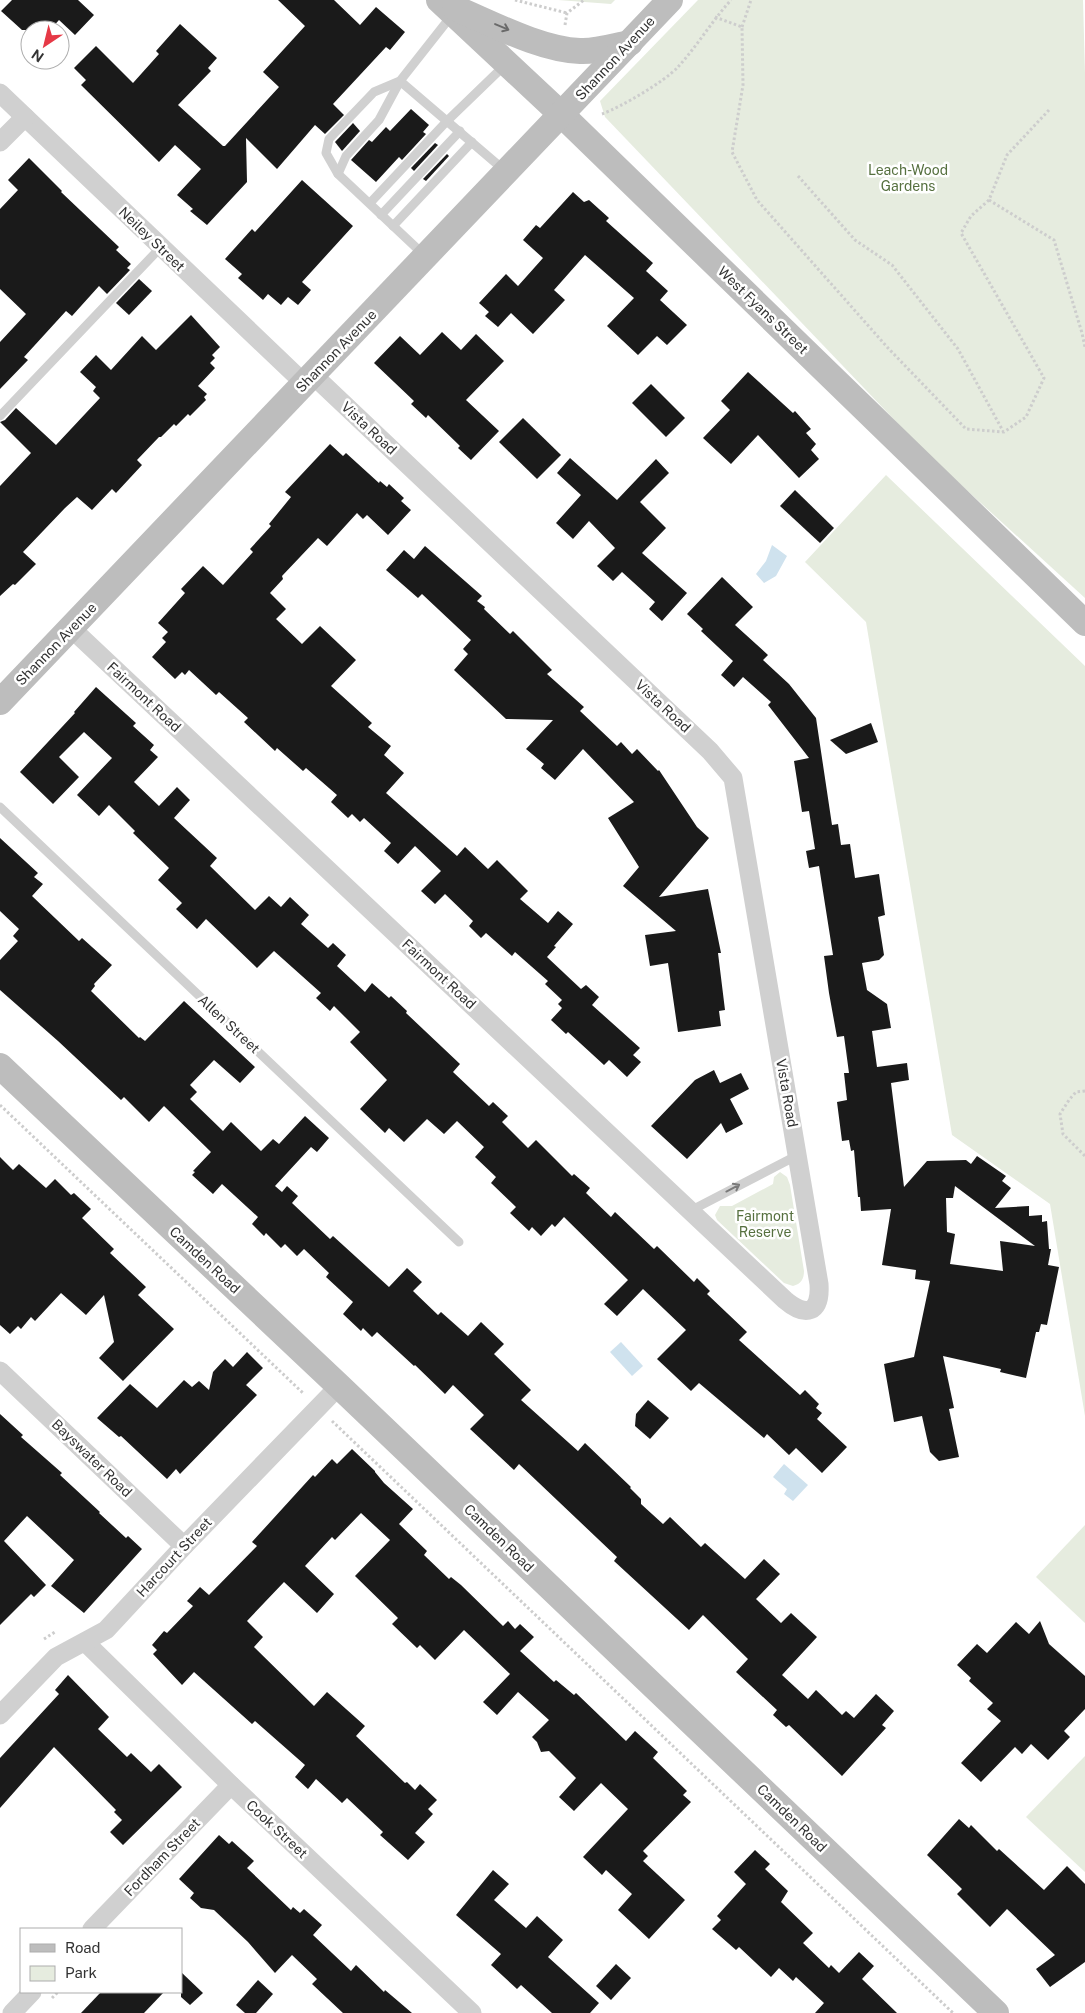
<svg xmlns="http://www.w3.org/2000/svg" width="1085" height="2013" font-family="'Public Sans',sans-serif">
	<rect width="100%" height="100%" fill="#fff"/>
	<!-- green -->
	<g fill="#e6ecdf">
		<polygon points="558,0 615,0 611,4"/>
		<polygon points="698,0 1083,0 1085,74 1085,598 927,454 605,117 600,101"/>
		<polygon points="886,475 1085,666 1085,1416 1050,1204 952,1135 866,622 805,562"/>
		<path d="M780 1172 787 1177 790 1185 804 1271C804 1279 801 1284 793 1286L784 1283 717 1220 715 1215 720 1206H732L773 1184 774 1177Z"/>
		<polygon points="1085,1525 1085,1623 1036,1577"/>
		<polygon points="1085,1756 1085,1872 1026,1817"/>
	</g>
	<!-- water -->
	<g fill="#cfe2ee">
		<polygon points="772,545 787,556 776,576 764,583 756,574 766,561"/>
		<polygon points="621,1342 643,1366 632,1376 610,1352"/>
		<polygon points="784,1464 808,1485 793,1501 784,1494 787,1489 773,1477"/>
	</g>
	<!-- building -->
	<g fill="#1a1a1a" fill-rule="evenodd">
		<polygon points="12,0 78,0 94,15 75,35 59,20 50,30 22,30 1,11"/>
		<polygon points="278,0 334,0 360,25 376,7 405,32 390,50 386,47 333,104 344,115 325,134 315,125 277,169 246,138 247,182 207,225 190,211 193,209 177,195 201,169 175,145 159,162 81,85 86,80 74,68 96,46 133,83 159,54 156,51 180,24 217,58 208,68 211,71 178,105 223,146 225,146 279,87 263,72 305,26"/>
		<polygon points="411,109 429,125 423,132 426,134 402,160 399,157 376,182 351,160 369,140 372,142 386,127 390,131"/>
		<polygon points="353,123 360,131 342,151 335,142"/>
		<polygon points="435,143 438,145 414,171 411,168"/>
		<polygon points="447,154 449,156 426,181 423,179"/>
		<polygon points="29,158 62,191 61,192 119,247 116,250 131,264 127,268 130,270 107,294 99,286 72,316 66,311 24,357 28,360 0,389 0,342 26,314 0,289 0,209 18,190 8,180"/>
		<polygon points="302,180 353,226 302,282 311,290 298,305 288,297 281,305 268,294 263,300 238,278 242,274 225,259 252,229 255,232"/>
		<polygon points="573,192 584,202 589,200 609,218 606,221 653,263 646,271 668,291 660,300 687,325 667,345 657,336 638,355 607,326 634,298 585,255 554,290 565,300 533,334 511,313 498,327 485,316 489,312 479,303 506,274 518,286 543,258 523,240 536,225 540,228"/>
		<polygon points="139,279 152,291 129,315 116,303"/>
		<polygon points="191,315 220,347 212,355 215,358 210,363 215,368 198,386 207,394 204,397 206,400 190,416 188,414 176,426 174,424 161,437 159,437 137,460 142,465 116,493 112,489 92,510 77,497 65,508 23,552 36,564 15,585 13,584 0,596 0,486 31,453 0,422 5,420 16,408 56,445 100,398 93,391 96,387 80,372 96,355 111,370 142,336 156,350"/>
		<polygon points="442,332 461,350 476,334 504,361 466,400 499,431 471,460 458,448 460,446 428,415 426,418 411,404 414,401 374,363 400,336 420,355"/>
		<polygon points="748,372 793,413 795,411 811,429 806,433 816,444 811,450 819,459 799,478 758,435 731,464 703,438 730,410 721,401"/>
		<polygon points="651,384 685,418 666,437 632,403"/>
		<polygon points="523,418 561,455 537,479 499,442"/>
		<polygon points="330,444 343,456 346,453 379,483 380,481 387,487 389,484 404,498 401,501 411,510 388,535 367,515 363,519 357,513 327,546 318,538 282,576 283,579 270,593 286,609 276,619 302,644 320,626 356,660 331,686 372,723 368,727 391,746 384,755 404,773 386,793 457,856 465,847 488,869 497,860 528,891 520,899 548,923 558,911 573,924 554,946 556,947 547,957 581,989 586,985 599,997 592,1005 640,1048 633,1055 641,1062 627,1077 609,1060 604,1065 568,1032 566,1034 551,1020 562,1008 558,1004 562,1000 545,984 548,981 515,952 512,956 486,933 481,938 469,926 473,921 445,894 435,904 421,891 441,871 415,846 398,864 384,851 391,843 364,818 360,822 352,814 348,818 331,802 337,795 306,768 303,771 277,748 275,751 244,722 248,718 219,692 216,695 189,670 185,675 182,672 175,679 152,657 166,642 162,638 168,632 158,623 185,593 181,589 203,566 223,585 253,552 250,549 271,526 269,524 291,497 285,492"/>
		<polygon points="570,458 617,500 656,459 669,473 640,502 666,528 642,553 687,593 662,621 649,609 655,602 622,572 613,581 597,566 615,548 589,521 573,539 556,523 581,495 557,473"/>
		<polygon points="795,490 834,528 820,543 780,506"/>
		<polygon points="425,546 482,596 477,601 485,607 484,609 510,634 513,631 552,670 547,674 584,707 580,711 617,746 621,742 632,754 637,749 658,771 659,770 697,827 709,838 659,897 708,889 721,953 718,953 725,1010 719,1011 721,1026 678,1032 668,963 650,966 645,935 676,931 623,886 639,867 608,818 634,802 583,749 555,780 541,768 544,764 526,749 553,720 506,719 454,670 468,654 463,649 471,640 422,594 418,598 386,570 404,550 414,559"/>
		<path d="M722 577 753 607 735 625 768 655 763 660 789 684 816 718 832 825 838 824 841 845 850 844 855 878 879 874 885 915 878 917 884 955 879 960 862 963 867 990 887 1004 891 1028 872 1031 877 1067 907 1063 909 1080 891 1083 904 1187 927 1161 966 1160 971 1164 977 1156 1006 1176 1002 1181 1011 1188 995 1208 1029 1206V1216L1042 1215V1222L1047 1221 1049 1249H1051L1048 1265 1059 1267 1047 1325 1041 1324 1039 1332H1036L1026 1378 1000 1372 1001 1369 943 1356 954 1408 949 1409 959 1457 939 1461 930 1452 922 1416 894 1422 884 1364 914 1357 930 1281 915 1279 916 1270 882 1265 891 1209 861 1211 860 1197H858L854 1150 851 1151 849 1140 842 1141 837 1102 847 1100 844 1073H849L844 1036 837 1037 829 993 824 956 833 955 819 866 809 868 806 851 815 849 809 811 802 812 794 761 809 758 768 705 771 702 743 677 734 687 721 675 733 661 701 631 703 629 687 614ZM955 1186 1035 1246 1000 1241 1003 1271 950 1264 955 1234 947 1232 946 1198H953Z"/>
		<polygon points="96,687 136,723 133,726 154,745 150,750 158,757 134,782 159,806 177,787 190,800 174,818 217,858 210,866 255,910 269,896 281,907 290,897 309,915 301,924 328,948 333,943 346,955 337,966 365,992 372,983 389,998 391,996 407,1011 406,1013 460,1064 453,1072 489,1106 493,1102 508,1116 502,1122 528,1148 536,1140 572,1176 574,1174 590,1188 586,1193 611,1217 615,1212 654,1249 657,1246 694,1282 697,1278 710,1291 707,1294 747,1332 739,1340 800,1395 805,1390 819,1404 816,1408 822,1413 817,1419 847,1447 822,1473 796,1448 789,1455 767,1434 764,1438 699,1383 691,1391 657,1359 686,1330 643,1289 617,1316 604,1304 628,1280 564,1217 555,1227 552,1224 541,1236 532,1227 529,1231 510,1213 516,1207 491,1183 496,1177 475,1157 484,1147 457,1121 444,1134 427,1119 404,1142 389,1128 385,1133 360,1109 387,1080 350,1042 360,1032 334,1006 330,1011 316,998 321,993 274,951 257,968 206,919 197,929 176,909 182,903 158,880 169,868 133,833 135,831 109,805 99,816 77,795 112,758 84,732 59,757 79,777 53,804 20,772 75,713 74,712"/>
		<polygon points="871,723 878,742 846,754 830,740"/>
		<polygon points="0,838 38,873 34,877 43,884 32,896 79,941 82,938 112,965 94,984 95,986 91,991 139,1038 140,1037 145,1041 184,1001 255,1067 240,1083 214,1060 190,1085 197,1092 190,1099 223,1131 231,1122 261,1151 273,1139 279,1144 305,1116 329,1138 317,1152 311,1147 275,1186 282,1192 287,1186 298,1196 292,1203 330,1239 333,1236 389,1287 407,1268 422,1282 413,1291 438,1315 441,1312 468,1336 481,1322 504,1344 494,1354 531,1390 521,1400 578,1451 585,1443 631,1487 630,1488 641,1499 641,1504 663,1524 670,1517 701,1547 705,1543 745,1579 764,1559 780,1574 756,1599 781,1623 791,1613 817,1637 782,1675 808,1699 816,1690 842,1715 846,1711 854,1718 876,1694 894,1711 882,1725 886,1728 842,1776 789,1725 786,1727 773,1715 777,1710 736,1672 748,1659 703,1615 689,1630 614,1561 617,1557 519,1464 514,1470 470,1429 484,1415 453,1385 445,1394 415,1365 414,1366 377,1332 372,1337 363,1328 361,1331 343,1314 353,1302 326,1277 329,1273 304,1249 297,1256 285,1244 281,1248 266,1233 264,1236 252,1224 258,1217 222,1184 213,1194 192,1175 195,1172 193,1171 211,1152 164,1106 149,1122 124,1097 121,1100 58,1041 0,990 0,960 18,941 13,936 19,929 0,911"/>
		<polygon points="714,1070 720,1083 741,1073 749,1089 730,1099 743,1124 726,1133 721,1123 687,1159 651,1126 695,1080"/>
		<polygon points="0,1157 13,1170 19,1164 46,1188 55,1179 71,1195 74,1193 91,1209 82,1218 114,1249 110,1253 146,1287 138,1295 174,1329 123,1381 99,1358 114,1342 104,1295 86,1315 61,1293 35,1321 31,1317 21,1329 18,1326 10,1334 0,1325"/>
		<polygon points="247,1352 263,1368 246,1385 257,1395 180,1474 176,1469 167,1479 121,1436 119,1437 97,1418 130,1384 157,1408 184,1380 192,1387 199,1381 209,1390 213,1372 225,1359 233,1367"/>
		<polygon points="648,1400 669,1418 650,1439 635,1426 636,1414"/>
		<polygon points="0,1414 23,1435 21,1437 62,1473 60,1475 100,1512 99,1513 126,1538 128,1536 142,1549 84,1613 51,1586 74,1560 27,1516 4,1541 46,1585 34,1597 31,1594 0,1625"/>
		<polygon points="352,1449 375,1471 375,1472 384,1483 413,1509 399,1524 427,1551 424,1555 449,1579 451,1577 461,1585 503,1626 508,1621 515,1629 520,1624 534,1637 520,1651 554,1682 556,1680 574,1695 576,1693 626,1741 635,1731 658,1752 653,1758 687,1791 683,1795 691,1802 643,1851 648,1856 643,1861 685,1900 649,1939 618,1910 632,1894 606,1870 602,1875 583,1857 628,1809 601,1783 574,1811 559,1797 576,1778 549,1751 541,1752 537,1742 532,1737 549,1720 518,1692 497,1715 483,1702 510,1674 464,1630 435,1660 420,1645 417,1648 392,1624 398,1618 355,1576 390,1540 361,1513 335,1540 332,1537 305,1566 334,1594 317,1613 284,1582 247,1621 263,1637 254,1647 314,1706 327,1692 365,1726 356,1736 405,1783 407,1782 415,1790 420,1784 437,1800 428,1809 433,1814 415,1833 425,1842 408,1860 380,1835 383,1832 347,1798 342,1803 316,1779 308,1789 295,1777 305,1765 255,1721 252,1724 194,1672 182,1685 153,1654 157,1650 152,1645 164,1631 167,1633 193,1606 187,1601 200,1587 209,1595 257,1546 252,1542 313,1475 315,1477 332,1459 337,1464"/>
		<polygon points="1040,1621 1049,1644 1085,1676 1085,1709 1064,1731 1070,1737 1048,1760 1031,1744 1022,1754 1015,1747 981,1782 961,1763 1001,1721 987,1709 993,1703 969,1681 971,1678 957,1665 977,1644 987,1653 1016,1622 1029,1634"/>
		<polygon points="68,1675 109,1717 98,1729 127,1757 131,1753 151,1772 159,1764 182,1787 123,1845 110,1832 122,1820 114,1812 116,1810 54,1747 0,1808 0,1758 59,1694 55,1690"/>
		<polygon points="959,1819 969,1828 971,1825 997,1851 999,1849 1044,1890 1067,1866 1085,1884 1085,1962 1050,1987 1036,1969 1055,1955 1007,1909 990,1927 957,1894 962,1889 927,1855"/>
		<polygon points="219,1835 229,1844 232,1841 254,1861 247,1868 291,1910 293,1907 300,1913 304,1909 322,1925 313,1935 351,1971 356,1965 384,1992 385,1990 412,2013 343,2013 312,1984 317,1979 292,1955 275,1973 248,1942 214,1910 201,1908 190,1898 194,1893 179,1879"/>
		<polygon points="755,1850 770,1864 765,1869 788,1891 781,1902 813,1933 803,1943 829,1968 831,1965 839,1973 859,1952 874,1966 862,1979 897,2013 815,2013 824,2003 796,1977 793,1981 779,1968 771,1977 739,1947 736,1950 712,1929 721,1920 717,1916 746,1884 734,1872"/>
		<polygon points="493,1870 509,1884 494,1900 526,1928 537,1916 563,1940 548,1957 599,2003 590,2013 552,2013 521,1985 517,1989 491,1965 501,1954 456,1915"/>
		<polygon points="616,1964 631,1978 611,2000 596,1986"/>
		<polygon points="181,1972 203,1993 190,2005 181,1997"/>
		<polygon points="258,1980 273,1994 256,2013 245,2013 236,2005"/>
		<polygon points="101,1992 164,1992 144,2013 81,2013"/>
	</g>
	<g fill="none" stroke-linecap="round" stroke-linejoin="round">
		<!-- path -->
		<g stroke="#cdcdcd" stroke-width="3" stroke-dasharray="2.5 2.5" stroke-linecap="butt">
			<polyline points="515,0 567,13"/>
			<polyline points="715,17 742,27 743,85 732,152 757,200 888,348 966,429 1004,432 1026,417 1044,378 961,233 971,216 989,200"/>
			<polyline points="565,25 567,13 584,0"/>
			<polyline points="742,27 751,0"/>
			<polyline points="1049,110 1007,155 989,200 1054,240 1082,333 1085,347"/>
			<path d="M602 114C621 107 664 82 678 67 697 46 712 21 731 0"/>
			<polyline points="798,176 855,240 892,265 958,349 1003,431"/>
			<polyline points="1085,1091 1076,1092 1069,1100 1060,1114 1063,1134 1085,1156"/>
			<polyline points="0,1105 304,1394"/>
			<polyline points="332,1421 953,2013"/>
			<polyline points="44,1639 55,1632"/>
			<polyline points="52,1998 58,1992"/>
		</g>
		<!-- lane -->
		<g stroke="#d0d0d0" stroke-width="9">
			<polyline points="338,174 346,156 379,120 400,81 504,170"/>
			<polyline points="370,203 447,121 506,64"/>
			<polyline points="381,215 460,131"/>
			<polyline points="393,226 472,142"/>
			<polyline points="424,255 338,174 326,153 329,139 374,92 400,81 452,15"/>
			<polyline points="0,416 161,247"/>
			<polyline points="0,807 459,1242"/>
			<polyline points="690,1211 798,1155"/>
		</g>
		<!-- street -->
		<g stroke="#d0d0d0" stroke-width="19">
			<polyline points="0,93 305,384"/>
			<polyline points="0,142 25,117"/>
			<path d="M71 628 785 1300C806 1318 821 1313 819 1284L733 778 710 751 313 375"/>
			<polyline points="0,1371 184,1546"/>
			<polyline points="85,1642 231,1785 472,2013"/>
			<polyline points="0,1715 56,1657 106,1630 184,1546 339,1386"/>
			<polyline points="92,1929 231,1785"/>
			<polyline points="12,2013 32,1992"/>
		</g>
		<!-- secondary -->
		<g stroke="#bdbdbd" stroke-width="26">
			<polyline points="439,0 562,115 1085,623"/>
			<path d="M455 8C491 23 541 50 580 51 596 52 614 46 630 43"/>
			<polyline points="0,702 670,0"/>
			<polyline points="0,1066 339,1386 996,2013"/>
		</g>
	</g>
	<!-- one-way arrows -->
	<defs><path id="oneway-shaft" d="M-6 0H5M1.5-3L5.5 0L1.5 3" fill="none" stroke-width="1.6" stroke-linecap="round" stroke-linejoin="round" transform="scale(1.25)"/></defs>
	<use stroke="#6a6a6a" href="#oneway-shaft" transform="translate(502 27) rotate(23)"/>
	<use stroke="#7a7a7a" href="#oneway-shaft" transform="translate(733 1188) rotate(-28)"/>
	<g text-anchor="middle" stroke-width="5" stroke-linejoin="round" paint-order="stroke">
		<!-- street labels -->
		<g font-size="14" fill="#333" stroke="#fff">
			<text transform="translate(615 58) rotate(-47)" y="5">Shannon Avenue</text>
			<text transform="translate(152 239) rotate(44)" y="5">Neiley Street</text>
			<text transform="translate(763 310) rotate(44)" y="5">West Fyans Street</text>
			<text transform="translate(336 351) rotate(-46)" y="5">Shannon Avenue</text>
			<text transform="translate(369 428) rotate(43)" y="5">Vista Road</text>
			<text transform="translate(56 644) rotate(-46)" y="5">Shannon Avenue</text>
			<text transform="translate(144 697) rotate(43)" y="5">Fairmont Road</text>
			<text transform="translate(663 706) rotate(43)" y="5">Vista Road</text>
			<text transform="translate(439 974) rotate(43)" y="5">Fairmont Road</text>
			<text transform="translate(229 1024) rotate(43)" y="5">Allen Street</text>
			<text transform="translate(787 1093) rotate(80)" y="5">Vista Road</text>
			<text transform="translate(205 1260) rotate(43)" y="5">Camden Road</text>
			<text transform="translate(92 1458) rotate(44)" y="5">Bayswater Road</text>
			<text transform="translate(499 1538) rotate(44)" y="5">Camden Road</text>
			<text transform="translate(174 1557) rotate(-47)" y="5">Harcourt Street</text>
			<text transform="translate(792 1818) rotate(44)" y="5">Camden Road</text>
			<text transform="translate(277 1829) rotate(43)" y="5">Cook Street</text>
			<text transform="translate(162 1857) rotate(-46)" y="5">Fordham Street</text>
		</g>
		<!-- park labels -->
		<g font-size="14" fill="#56703f" stroke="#fff">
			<text x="908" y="175">Leach-Wood<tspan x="908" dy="16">Gardens</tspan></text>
			<text x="765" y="1221">Fairmont<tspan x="765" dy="16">Reserve</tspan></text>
		</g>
	</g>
	<!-- legend -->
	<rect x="20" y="1928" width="162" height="65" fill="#ffffff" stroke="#adadad"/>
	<rect x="30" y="1944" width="25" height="8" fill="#bdbdbd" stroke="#adadad"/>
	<text x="65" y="1953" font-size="15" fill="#333333">Road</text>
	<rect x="30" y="1966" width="25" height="15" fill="#e6ecdf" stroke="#adadad"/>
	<text x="65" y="1978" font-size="15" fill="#333333">Park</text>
	<!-- north arrow -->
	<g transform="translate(45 45) rotate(215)"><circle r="24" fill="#ffffff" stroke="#adadad"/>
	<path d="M0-4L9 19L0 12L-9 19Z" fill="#e63946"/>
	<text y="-8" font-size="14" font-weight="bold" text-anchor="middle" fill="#333333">N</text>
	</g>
</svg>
